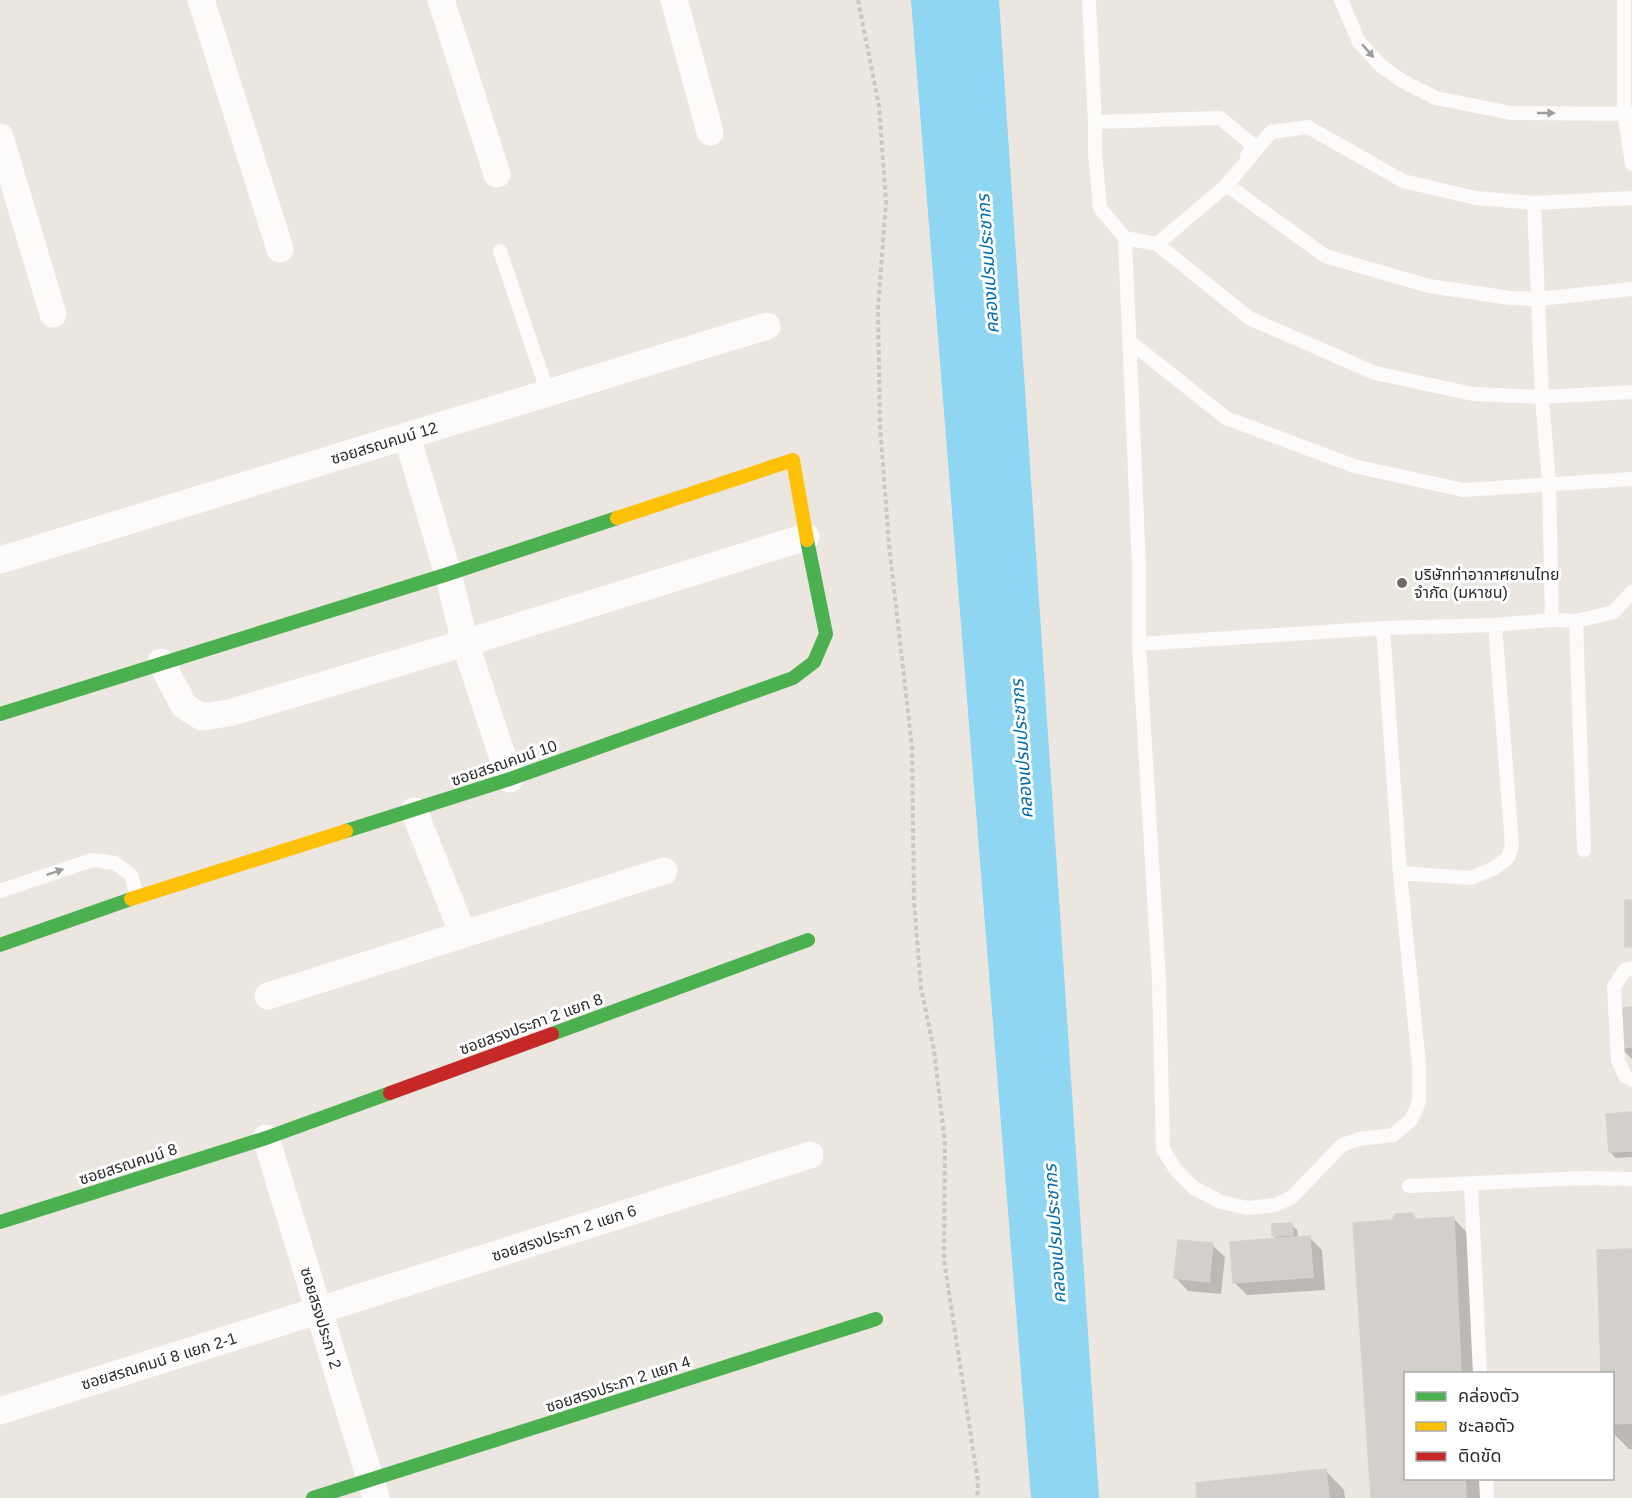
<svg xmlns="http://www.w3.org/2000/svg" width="1632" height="1498" viewBox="0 0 1632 1498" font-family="Arial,'Noto Sans Thai',sans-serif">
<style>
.water{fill:#8ed6f2}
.shadow{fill:#0003}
.building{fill:#d3d0cc;stroke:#d5d2cc;stroke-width:1.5}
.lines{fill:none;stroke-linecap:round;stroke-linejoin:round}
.path{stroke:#c8c8c7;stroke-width:4;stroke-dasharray:4.5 3;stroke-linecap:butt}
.lane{stroke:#fcfbfa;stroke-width:14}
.street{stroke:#fcfbfa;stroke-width:27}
.fast{stroke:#4caf50;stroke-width:14}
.slow{stroke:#ffc107;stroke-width:14}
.jam{stroke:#c62828;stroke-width:14}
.oneway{fill:#9e9d9d}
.poi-dot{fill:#6e6c6a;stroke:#fff;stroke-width:2}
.labels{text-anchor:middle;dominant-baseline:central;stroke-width:6;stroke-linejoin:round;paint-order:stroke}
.street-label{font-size:16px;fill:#2b2b2b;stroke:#fff}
.poi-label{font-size:16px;fill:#2b2b2b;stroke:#fff;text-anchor:start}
.water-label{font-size:18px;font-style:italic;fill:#006cab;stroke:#fff}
</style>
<rect width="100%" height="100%" fill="#ebe6e0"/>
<!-- water -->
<path class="water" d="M911 0H999L1099 1498H1031Z"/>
<!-- shadow -->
<path class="shadow" d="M1632 1009V1059L1620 1047Z
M1632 1114V1157L1616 1158 1610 1152Z
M1412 1215 1417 1220 1453 1218 1478 1244 1484 1374H1406V1478H1489L1490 1498H1373L1393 1221Z
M1291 1224 1297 1230 1298 1238 1309 1237 1322 1250 1325 1290 1247 1295 1234 1282 1277 1240 1274 1236Z
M1212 1245 1225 1257 1221 1294 1188 1291 1176 1278Z
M1632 1251V1449H1629L1612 1432V1374Z
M1325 1470 1344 1490 1345 1498H1199Z"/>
<!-- building -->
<path class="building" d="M1625 900H1632V947H1625Z
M1632 1007V1047L1619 1048 1616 1009Z
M1632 1112V1151L1609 1152 1606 1114Z
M1413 1213 1415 1219 1454 1217 1461 1374H1406V1478H1465L1466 1498H1371L1353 1223 1392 1220 1395 1214Z
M1292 1223 1293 1235 1272 1236V1224Z
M1310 1236 1313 1277 1233 1283 1230 1242Z
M1178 1240 1213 1243 1209 1282 1174 1278Z
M1632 1249V1423L1612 1424V1374H1601L1597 1250Z
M1326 1469 1329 1498H1197L1196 1483Z"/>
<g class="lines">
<!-- path -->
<path class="path" d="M858 0 879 106 886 202 878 309 880 425 889 545 912 747 914 902 921 988 934 1050 945 1143 944 1260 978 1482 977 1498"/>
<!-- lane -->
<path class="lane" d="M1089 0 1095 122V152L1100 208 1125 238
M1341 0 1359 42 1381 66 1404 82 1436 98 1511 113 1632 114
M1624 0V113L1632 164
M1095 122 1220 118 1254 146 1247 156
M1231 179 1227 185 1325 256 1429 286 1510 298 1539 299 1632 289
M1534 203 1542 397 1549 484 1552 620
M1157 244 1249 318 1375 373 1473 394 1542 397 1632 392
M500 251 548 393
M1129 341 1226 418 1354 466 1463 490 1632 479
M1576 621 1584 850
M1383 628 1400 873 1419 1065V1102L1411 1120 1393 1135 1359 1139 1342 1145 1292 1197 1275 1205 1248 1208 1221 1202 1194 1188 1176 1170 1163 1149 1159 980 1139 644V567L1125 238 1157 244 1227 185 1271 132 1308 127 1403 181 1476 198 1534 203 1632 198
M1139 644 1383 628 1495 625 1552 620 1576 621 1614 612 1632 592
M1400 873 1471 878 1494 868 1508 858 1512 845 1495 625
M0 891 92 860 115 863 131 875 137 897
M1632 968 1625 970 1614 987 1618 1060 1625 1076 1632 1080
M1471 1185 1480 1374
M1409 1186 1584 1178 1632 1179
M1486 1478 1487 1498"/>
<!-- street -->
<path class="street" d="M201 0 280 249
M441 0 497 174
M674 0 710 132
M0 137 53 314
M407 436 448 574 465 643 510 779
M0 560 767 326
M161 662 184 706 202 717 229 713 465 643 806 537
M414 811 463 934
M268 996 664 871
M266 1138 376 1498
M0 1411 810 1155"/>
<!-- fast -->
<path class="fast" d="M0 714 448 574 617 518
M346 831 510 779 793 678 814 662 826 634 807 540
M0 945 131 899
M552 1034 808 940
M0 1222 266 1138 390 1093
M313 1498 876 1319"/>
<!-- slow -->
<path class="slow" d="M617 518 793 460 807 540
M131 899 346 831"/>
<!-- jam -->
<path class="jam" d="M390 1093 552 1034"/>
</g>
<!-- one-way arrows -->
<defs><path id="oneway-solid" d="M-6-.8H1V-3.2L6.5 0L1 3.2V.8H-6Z" transform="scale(1.5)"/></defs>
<g class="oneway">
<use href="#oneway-solid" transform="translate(1368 51) rotate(49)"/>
<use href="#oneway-solid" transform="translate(1546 113)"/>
<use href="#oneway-solid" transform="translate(55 872) rotate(-19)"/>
</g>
<!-- markers -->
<circle class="poi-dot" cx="1402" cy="583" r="6"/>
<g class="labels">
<!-- street labels -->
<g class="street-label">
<text transform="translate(384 443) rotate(-17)">ซอยสรณคมน์ 12</text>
<text transform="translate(504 763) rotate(-19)">ซอยสรณคมน์ 10</text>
<text transform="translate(531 1024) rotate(-20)">ซอยสรงประภา 2 แยก 8</text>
<text transform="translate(128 1164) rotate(-18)">ซอยสรณคมน์ 8</text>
<text transform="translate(564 1233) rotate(-18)">ซอยสรงประภา 2 แยก 6</text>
<text transform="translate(321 1318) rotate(73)">ซอยสรงประภา 2</text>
<text transform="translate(159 1361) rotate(-17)">ซอยสรณคมน์ 8 แยก 2-1</text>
<text transform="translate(618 1384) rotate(-18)">ซอยสรงประภา 2 แยก 4</text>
</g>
<!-- poi labels -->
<g class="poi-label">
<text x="1414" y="574">บริษัทท่าอากาศยานไทย<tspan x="1414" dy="18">จำกัด (มหาชน)</tspan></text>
</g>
<!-- water labels -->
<g class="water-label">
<text transform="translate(988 264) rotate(-94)">คลองเปรมประชากร</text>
<text transform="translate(1022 749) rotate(-94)">คลองเปรมประชากร</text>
<text transform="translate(1055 1234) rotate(-94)">คลองเปรมประชากร</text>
</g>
</g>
<!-- legend -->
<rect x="1404" y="1372" width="210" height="108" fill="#ffffff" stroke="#aaaaaa" stroke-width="1.5"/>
<rect x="1416" y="1392" width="30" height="9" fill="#4caf50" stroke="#aaaaaa" stroke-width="1.5"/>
<text x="1458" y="1402" font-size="18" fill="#2b2b2b">คล่องตัว</text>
<rect x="1416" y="1422" width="30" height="9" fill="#ffc107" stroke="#aaaaaa" stroke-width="1.5"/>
<text x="1458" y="1432" font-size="18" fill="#2b2b2b">ชะลอตัว</text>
<rect x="1416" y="1452" width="30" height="9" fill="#c62828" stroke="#aaaaaa" stroke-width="1.5"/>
<text x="1458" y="1462" font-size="18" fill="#2b2b2b">ติดขัด</text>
</svg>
